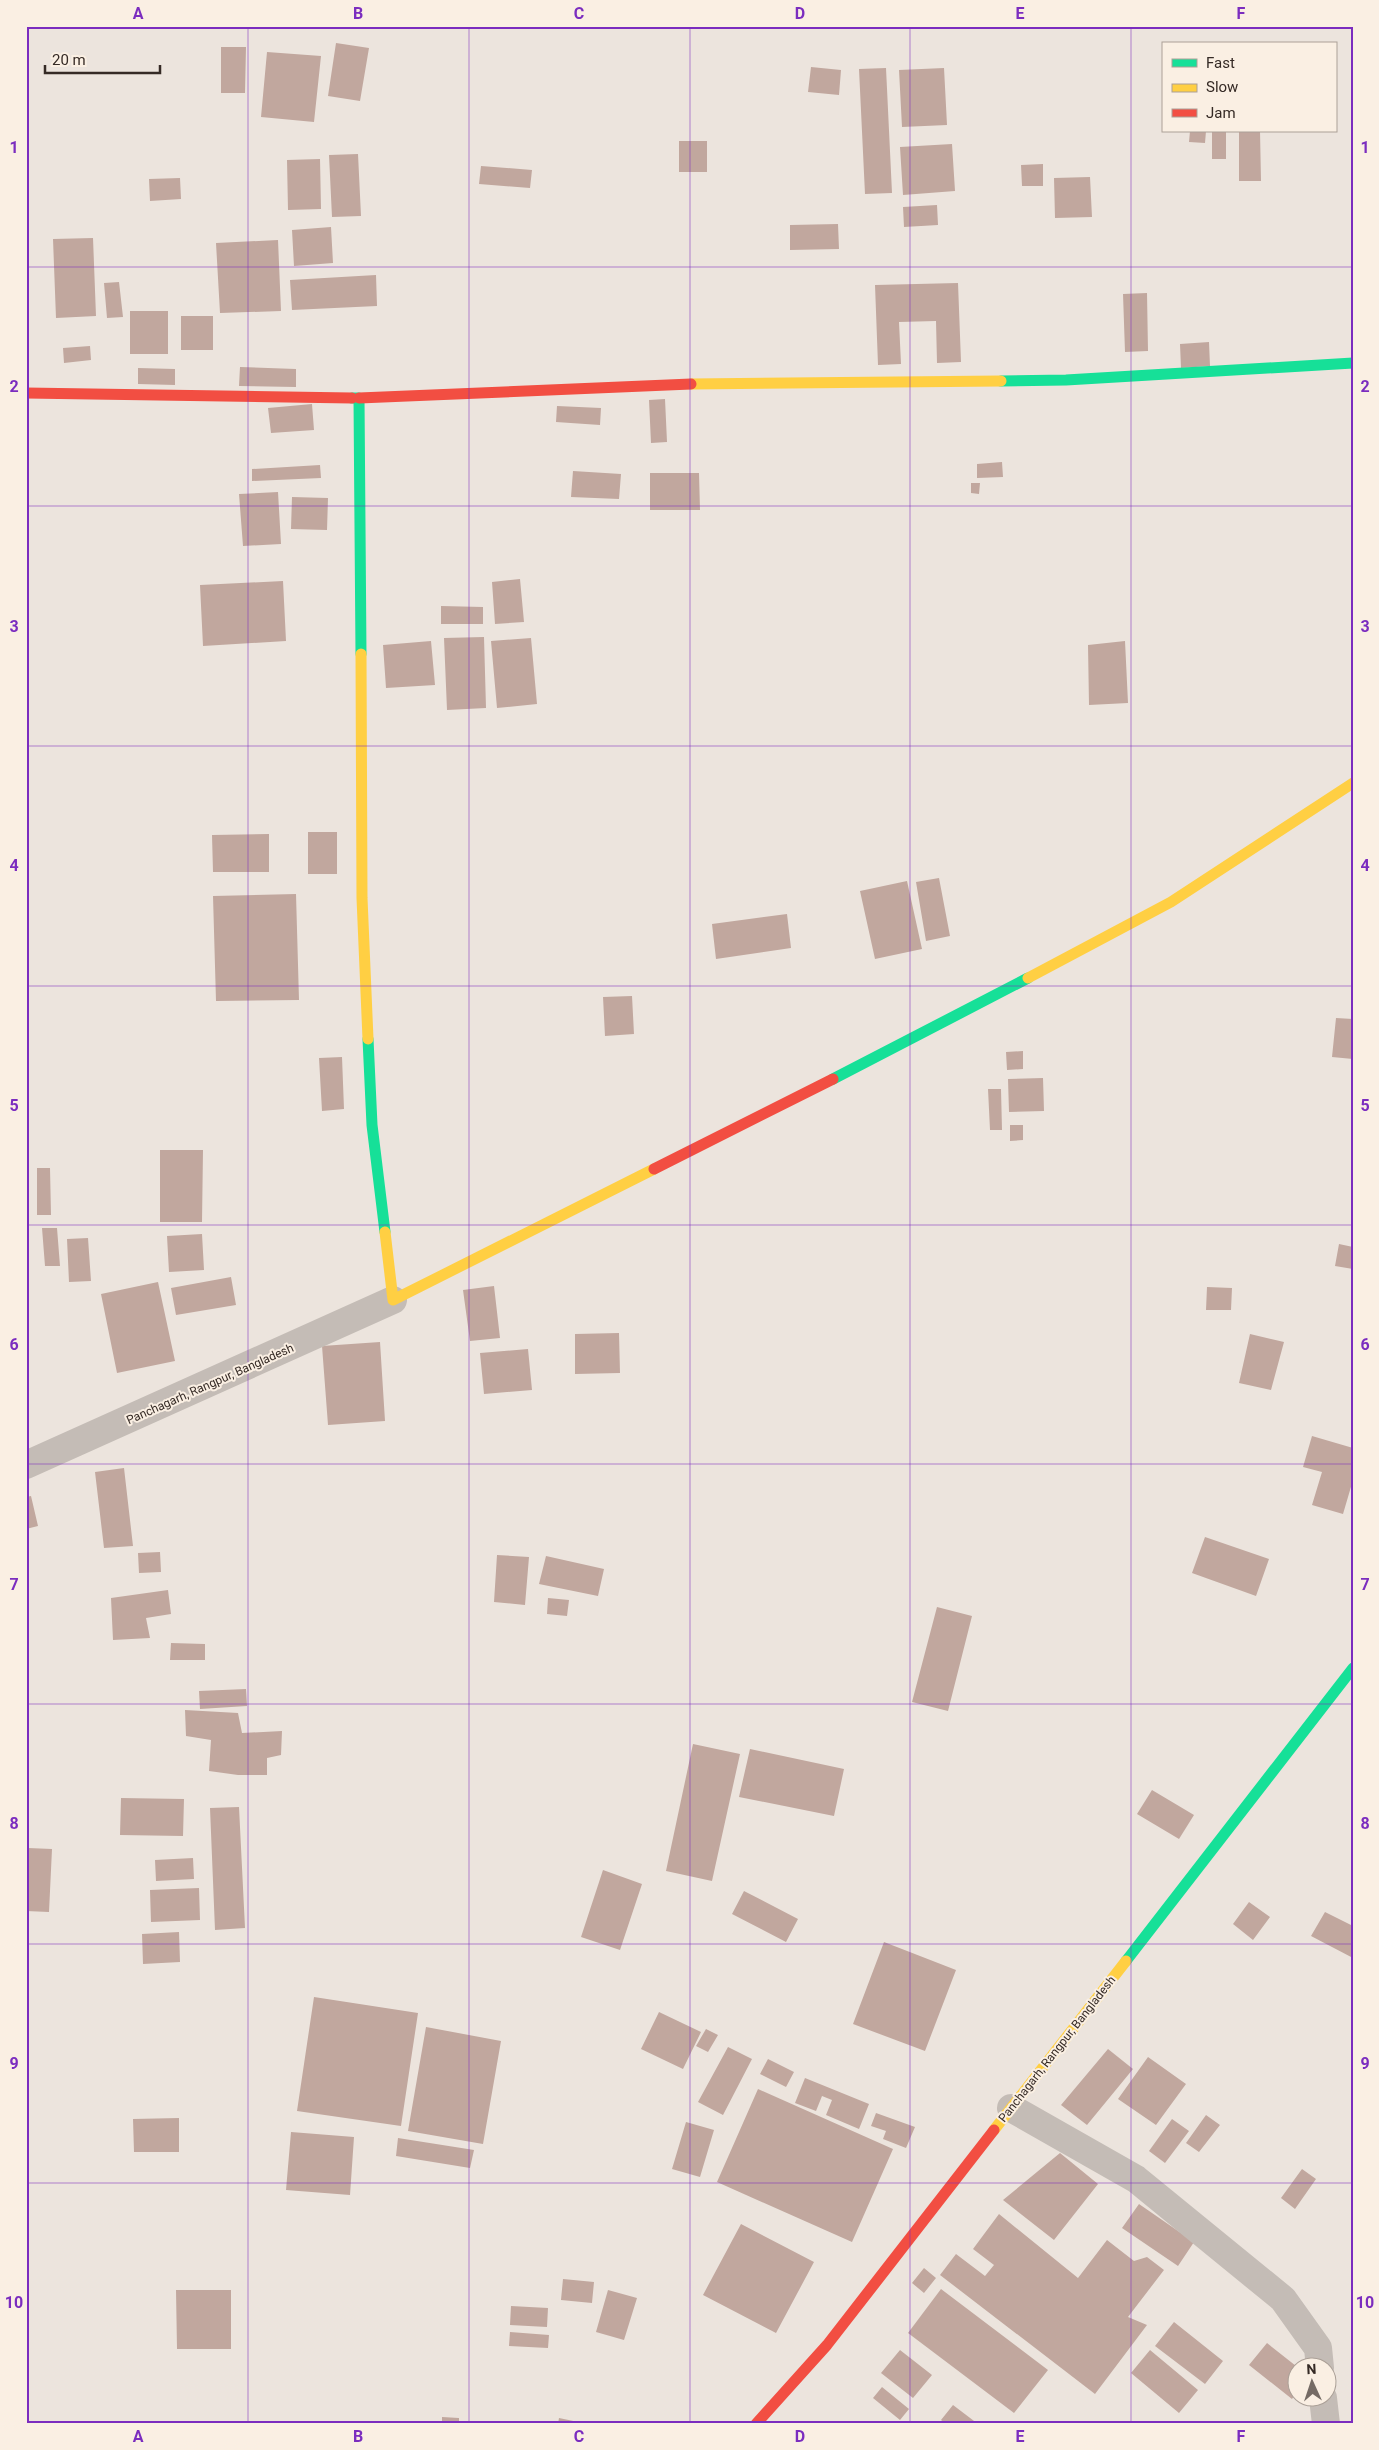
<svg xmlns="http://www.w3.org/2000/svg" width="1379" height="2450" viewBox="0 0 1379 2450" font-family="Roboto,sans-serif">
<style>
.building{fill:#c1a79e}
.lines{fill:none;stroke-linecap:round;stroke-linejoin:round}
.street{stroke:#c4bcb6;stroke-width:28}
.fast{stroke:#16e098;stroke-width:11}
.slow{stroke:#ffcf43;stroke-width:11}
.jam{stroke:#f24e42;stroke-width:11}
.grid{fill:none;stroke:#7b2cbf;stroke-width:1;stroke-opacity:0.55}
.labels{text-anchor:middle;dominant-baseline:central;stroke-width:4;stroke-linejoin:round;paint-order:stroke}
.street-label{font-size:12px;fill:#352a25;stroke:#faefe3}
.neatline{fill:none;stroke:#7b2cbf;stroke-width:2}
.grid-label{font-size:16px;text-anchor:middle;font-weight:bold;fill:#7b2cbf}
</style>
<rect width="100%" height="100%" fill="#ece4dd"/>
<!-- building -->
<path class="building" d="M336 43 369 48 360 101 328 96Z
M221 47H246L245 93H221Z
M267 52 321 56 314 122 261 117Z
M811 67 841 70 839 95 808 92Z
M886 68 892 193 865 194 859 69Z
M944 68 947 125 902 127 899 70Z
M1190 131H1206L1205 143 1189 142Z
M1212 131H1226V159H1212Z
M1239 131H1260L1261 181H1239Z
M679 141H707V172H679Z
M952 144 955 191 903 195 900 147Z
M358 154 361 216 332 217 329 155Z
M320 159 321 209 288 210 287 160Z
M1043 164V186H1022L1021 165Z
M481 166 532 170 530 188 479 184Z
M1090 177 1092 217 1055 218 1054 178Z
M180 178 181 199 150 201 149 179Z
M937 205 938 225 904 227 903 207Z
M838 224 839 249 790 250V225Z
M331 227 333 263 294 266 292 230Z
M93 238 96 316 56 318 53 239Z
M278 240 281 311 220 313 216 243Z
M376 275 377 306 292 310 290 280Z
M119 282 123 317 107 318 104 283Z
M958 283 961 362 937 363 936 321 899 322 901 364 878 365 875 285Z
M1147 293 1148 351 1125 352 1123 294Z
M130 311H168V354H130Z
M181 316H213V350H181Z
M1209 342 1210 366 1181 368 1180 344Z
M90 346 91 360 64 363 63 348Z
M240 367 296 369V387L239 386Z
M138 368 175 369V385L138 384Z
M665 399 667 442 651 443 649 400Z
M312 404 314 430 271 433 268 408Z
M557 406 601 408 600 425 556 422Z
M1002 462 1003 477 977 478V464Z
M320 465 321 478 252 481V469Z
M573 471 621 474 619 499 571 497Z
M650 473H699L700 510H650Z
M971 483H980L979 494 971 493Z
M278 492 281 544 243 546 239 494Z
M292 497 328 498 327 530 291 529Z
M520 579 524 622 495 624 492 582Z
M283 581 286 641 203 646 200 585Z
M441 606 483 607V624H441Z
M484 637 486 708 447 710 444 638Z
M531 638 537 704 497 708 491 641Z
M431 641 435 685 386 688 383 645Z
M1125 641 1128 703 1089 705 1088 645Z
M308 832H337V874H308Z
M269 834V872H213L212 835Z
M939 878 950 936 926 941 916 882Z
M907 881 922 949 875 959 860 891Z
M296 894 299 1000 216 1001 213 896Z
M787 914 791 948 716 959 712 924Z
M632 996 634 1034 605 1036 603 997Z
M1336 1018 1353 1019V1059L1332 1057Z
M1023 1051V1069L1007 1070 1006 1052Z
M342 1057 344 1109 322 1111 319 1058Z
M1043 1078 1044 1111 1009 1112 1008 1079Z
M988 1089H1001L1002 1130H990Z
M1010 1125H1023V1140L1010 1141Z
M160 1150H203L202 1222H160Z
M37 1168H50L51 1215H37Z
M42 1228H57L60 1266H45Z
M202 1234 204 1270 169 1272 167 1236Z
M88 1238 91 1281 69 1282 67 1239Z
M1339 1244 1353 1247V1269L1335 1266Z
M231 1277 236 1305 176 1315 171 1288Z
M158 1282 175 1361 117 1373 101 1294Z
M494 1286 500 1338 470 1341 463 1290Z
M1207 1287 1232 1288 1231 1310H1206Z
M619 1333 620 1373 575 1374V1334Z
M1250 1334 1284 1342 1271 1390 1239 1383Z
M380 1342 385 1421 328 1425 322 1346Z
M528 1349 532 1390 484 1394 480 1353Z
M1312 1436 1353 1448V1480L1343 1514 1312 1505 1322 1472 1303 1467Z
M124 1468 133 1546 104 1548 95 1472Z
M31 1496 38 1526 26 1529V1497Z
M1205 1537 1269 1559 1256 1596 1192 1573Z
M160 1552 161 1572 139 1573 138 1553Z
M497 1555 529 1557 525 1605 494 1602Z
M546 1556 604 1569 598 1596 539 1584Z
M168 1590 171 1614 146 1618 150 1638 113 1640 111 1598Z
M548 1598 569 1600 567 1616 547 1614Z
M937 1607 972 1616 948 1711 912 1702Z
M171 1643 205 1644V1660H170Z
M246 1689 247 1706 200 1709 199 1691Z
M185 1710 238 1713 242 1733 282 1731 281 1755 267 1758V1775H238L209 1771 211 1740 186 1736Z
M693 1744 740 1754 712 1881 666 1871Z
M750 1749 844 1769 834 1816 739 1797Z
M1152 1790 1194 1815 1179 1839 1137 1814Z
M121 1798 184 1799 183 1836 120 1835Z
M239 1807 245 1928 215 1930 210 1808Z
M28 1848 52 1849 49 1912 26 1911Z
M193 1858 194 1879 156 1881 155 1860Z
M603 1870 642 1884 620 1950 581 1937Z
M199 1888 200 1920 151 1922 150 1890Z
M744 1891 798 1919 786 1942 732 1914Z
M1249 1902 1270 1917 1253 1940 1233 1924Z
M1325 1912 1353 1926V1958L1311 1936Z
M179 1932 180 1962 143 1964 142 1934Z
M884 1942 956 1970 925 2051 853 2024Z
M314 1997 418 2013 401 2126 297 2111Z
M659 2012 701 2032 683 2069 641 2049Z
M426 2027 501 2041 483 2144 408 2131Z
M706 2029 718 2035 708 2052 696 2046Z
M728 2047 752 2059 723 2115 698 2102Z
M1108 2049 1133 2069 1087 2125 1061 2105Z
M1148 2057 1186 2084 1156 2125 1118 2099Z
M768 2059 794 2072 786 2087 760 2074Z
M805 2078 869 2104 859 2129 826 2115 832 2100 822 2096 816 2111 795 2103Z
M758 2089 893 2149 852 2242 717 2182Z
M876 2113 915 2127 906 2148 883 2139 886 2131 871 2126Z
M1206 2115 1220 2125 1199 2152 1186 2143Z
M179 2118V2152H134L133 2119Z
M1172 2119 1189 2131 1165 2163 1149 2151Z
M686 2122 714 2130 700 2177 672 2169Z
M291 2132 354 2137 350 2195 286 2190Z
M398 2138 474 2150 470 2168 396 2156Z
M1060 2153 1098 2184 1054 2240 1003 2200Z
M1302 2169 1316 2179 1295 2209 1281 2198Z
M1139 2204 1194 2242 1178 2266 1122 2228Z
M999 2214 1078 2278 1107 2240 1134 2261 1147 2257 1164 2270 1128 2317 1147 2325 1095 2394 940 2275 956 2254 985 2276 994 2265 973 2249Z
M741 2224 814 2262 776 2333 703 2295Z
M924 2268 936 2278 924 2293 912 2283Z
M563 2279 594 2282 592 2303 561 2300Z
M941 2289 1048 2370 1014 2413 908 2333Z
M176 2290H231V2349H177Z
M608 2290 637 2298 624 2340 596 2332Z
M511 2306 548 2308 547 2327 510 2325Z
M1174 2322 1223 2361 1205 2384 1155 2346Z
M510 2332 549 2335 548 2348 509 2346Z
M1267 2343 1296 2366V2393L1292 2399 1249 2365Z
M900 2350 932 2375 913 2398 881 2373Z
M1150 2350 1198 2390 1179 2413 1131 2373Z
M882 2387 909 2409 900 2420 873 2398Z
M953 2405 978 2424H946L941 2420Z
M442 2417 459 2418V2424H442Z
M559 2418 583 2423V2424H558Z"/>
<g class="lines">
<!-- street -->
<path class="street" d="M26 1465 393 1300
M1011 2108 1136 2179 1283 2299 1318 2348 1320 2368
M1323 2398 1326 2424"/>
<!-- fast -->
<path class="fast" d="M1001 381 1066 380 1353 363
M352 398H359L361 654
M368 1039 372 1125 385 1232
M833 1079 1028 978
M1126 1961 1353 1668"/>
<!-- slow -->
<path class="slow" d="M691 384 1001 381
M361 654 362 898 368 1039
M1028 978 1171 902 1353 783
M385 1232 393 1300 654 1169
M994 2130 1126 1961"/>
<!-- jam -->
<path class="jam" d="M26 393 352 398
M359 398 691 384
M654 1169 833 1079
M756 2424 827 2345 994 2130"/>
</g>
<!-- grid -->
<path class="grid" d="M248 26V2424M469 26V2424M690 26V2424M910 26V2424M1131 26V2424M26 267H1353M26 506H1353M26 746H1353M26 986H1353M26 1225H1353M26 1464H1353M26 1704H1353M26 1944H1353M26 2183H1353"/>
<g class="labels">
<!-- street labels -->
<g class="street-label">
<text transform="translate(210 1384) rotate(-24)">Panchagarh, Rangpur, Bangladesh</text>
<text transform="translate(1057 2049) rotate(-52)">Panchagarh, Rangpur, Bangladesh</text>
</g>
</g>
<!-- border -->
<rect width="1379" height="2450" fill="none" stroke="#faefe3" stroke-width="55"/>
<!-- legend -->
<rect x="1162" y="42" width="175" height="90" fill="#faefe3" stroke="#aba097"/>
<rect x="1172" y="59" width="25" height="8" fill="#16e098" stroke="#aba097"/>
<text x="1206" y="68" font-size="15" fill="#352a25">Fast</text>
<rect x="1172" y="84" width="25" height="8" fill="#ffcf43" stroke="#aba097"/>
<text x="1206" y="92" font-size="15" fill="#352a25">Slow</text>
<rect x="1172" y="109" width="25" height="8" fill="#f24e42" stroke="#aba097"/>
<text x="1206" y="118" font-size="15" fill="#352a25">Jam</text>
<!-- north arrow -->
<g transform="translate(1312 2382) rotate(357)"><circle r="24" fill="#faefe3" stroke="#aba097"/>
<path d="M0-4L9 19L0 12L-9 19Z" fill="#756b65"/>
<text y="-8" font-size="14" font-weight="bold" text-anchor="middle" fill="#352a25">N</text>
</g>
<!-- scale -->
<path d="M45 65v8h115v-8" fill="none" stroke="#352a25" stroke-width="2.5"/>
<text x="52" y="65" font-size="15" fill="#352a25" stroke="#faefe3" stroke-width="4" paint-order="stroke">20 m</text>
<rect x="28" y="28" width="1324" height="2394" class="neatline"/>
<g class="grid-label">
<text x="138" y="19">A</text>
<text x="358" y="19">B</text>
<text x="579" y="19">C</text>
<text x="800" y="19">D</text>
<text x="1020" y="19">E</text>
<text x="1241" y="19">F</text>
<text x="14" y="153">1</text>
<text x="1365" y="153">1</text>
<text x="14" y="392">2</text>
<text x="1365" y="392">2</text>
<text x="14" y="632">3</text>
<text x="1365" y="632">3</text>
<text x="14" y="871">4</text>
<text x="1365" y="871">4</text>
<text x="14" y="1111">5</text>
<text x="1365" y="1111">5</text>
<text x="14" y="1350">6</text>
<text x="1365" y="1350">6</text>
<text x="14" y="1590">7</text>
<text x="1365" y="1590">7</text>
<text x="14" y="1829">8</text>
<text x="1365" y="1829">8</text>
<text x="14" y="2069">9</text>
<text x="1365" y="2069">9</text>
<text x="14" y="2308">10</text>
<text x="1365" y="2308">10</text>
<text x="138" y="2442">A</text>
<text x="358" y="2442">B</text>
<text x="579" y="2442">C</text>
<text x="800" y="2442">D</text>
<text x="1020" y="2442">E</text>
<text x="1241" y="2442">F</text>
</g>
</svg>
